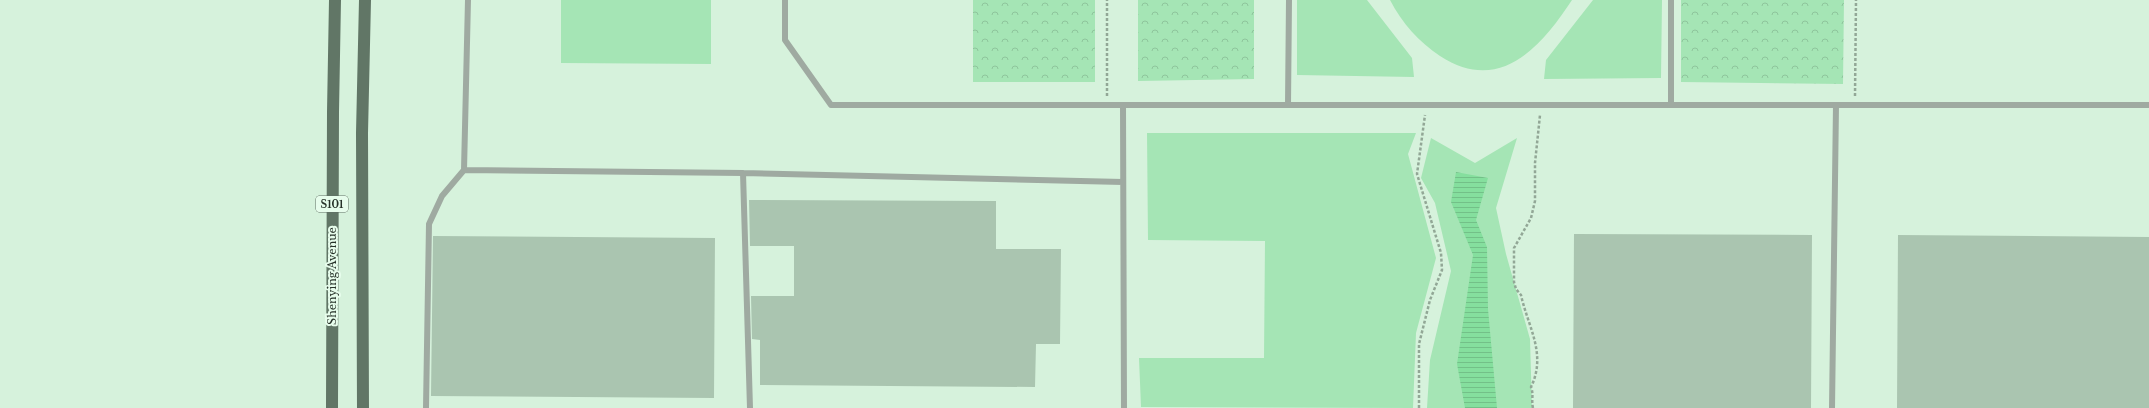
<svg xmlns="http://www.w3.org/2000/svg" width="2149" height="408" viewBox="0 0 2149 408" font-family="'Libre Baskerville',serif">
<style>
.green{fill:#a5e5b5}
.forest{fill:url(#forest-crowns)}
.water{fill:url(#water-rules)}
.building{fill:#aac5b0}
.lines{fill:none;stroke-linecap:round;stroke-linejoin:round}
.path{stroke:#92a796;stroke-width:2.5;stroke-dasharray:3 2;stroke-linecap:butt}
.lane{stroke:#9faaa1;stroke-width:6}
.primary{stroke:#617666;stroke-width:12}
.labels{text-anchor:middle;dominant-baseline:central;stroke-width:4;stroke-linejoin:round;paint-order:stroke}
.shield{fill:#e7fdec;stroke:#616f64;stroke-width:1}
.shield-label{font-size:10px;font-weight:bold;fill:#273229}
.street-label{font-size:11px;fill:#273229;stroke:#e7fdec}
</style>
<defs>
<pattern id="forest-crowns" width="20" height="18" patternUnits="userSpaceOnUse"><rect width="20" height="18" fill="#a5e5b5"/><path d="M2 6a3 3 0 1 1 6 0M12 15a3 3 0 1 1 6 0" fill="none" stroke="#8ec59c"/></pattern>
<pattern id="water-rules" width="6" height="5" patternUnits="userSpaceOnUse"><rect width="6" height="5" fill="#85df9e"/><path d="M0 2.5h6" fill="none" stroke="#73c088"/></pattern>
</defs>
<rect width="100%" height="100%" fill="#d6f2dc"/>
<!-- green -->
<path class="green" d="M561 0H711V64L561 63Z
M1297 0H1367L1412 58 1414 77 1297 75Z
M1390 0H1572C1541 47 1500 95 1440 56 1419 42 1402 23 1390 0Z
M1593 0H1662L1661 78 1544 79 1546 60Z
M1147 133H1416L1408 154 1436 258 1416 333 1413 408 1141 407 1139 358H1264L1265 241 1148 240Z
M1431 138 1475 163 1517 138 1496 208 1506 254 1530 339 1532 408H1427L1430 360 1451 271 1435 203 1421 178Z"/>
<!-- forest -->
<path class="forest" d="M973 0H1095V82H973Z
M1138 0H1254V79L1138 81Z
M1681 0H1844L1843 84 1681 82Z"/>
<!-- water -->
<path class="water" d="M1456 172 1488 178 1476 220 1487 247 1488 309 1497 408H1465L1457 364 1473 255 1451 202Z"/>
<!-- building -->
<path class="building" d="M749 200 996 201V249H1061L1060 344H1036L1035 387 760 385V340L752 339 751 296H794V246H750Z
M1574 234 1812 235 1811 408H1573Z
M1898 235 2149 237V408H1897Z
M433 236 715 238 714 398 431 396Z"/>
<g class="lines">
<!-- path -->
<path class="path" d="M1107 96V0
M1855 96 1856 0
M1419 408V344L1430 300 1442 270 1441 253 1417 174 1425 115
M1533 408C1531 400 1534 395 1531 387 1547 354 1528 327 1521 295L1516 289 1514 282V248L1531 218 1535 201V163L1540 115"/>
<!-- lane -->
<path class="lane" d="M785 0V40L831 105H2149
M1671 0V105
M1123 105 1124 408
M1288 105 1289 0
M464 170 743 173 1123 182
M743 173 750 408
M426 408 429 224 442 196 464 170 468 0
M1832 408 1836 105"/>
<!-- primary -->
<path class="primary" d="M332 408 333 112 335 0
M363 408 362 133 365 0"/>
</g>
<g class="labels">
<!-- shield labels -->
<rect class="shield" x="316" y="196" width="32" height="16" rx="3"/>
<g class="shield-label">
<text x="332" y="204">S101</text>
</g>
<!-- street labels -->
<g class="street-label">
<text transform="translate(332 276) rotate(-90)">Shenying Avenue</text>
</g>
</g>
</svg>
